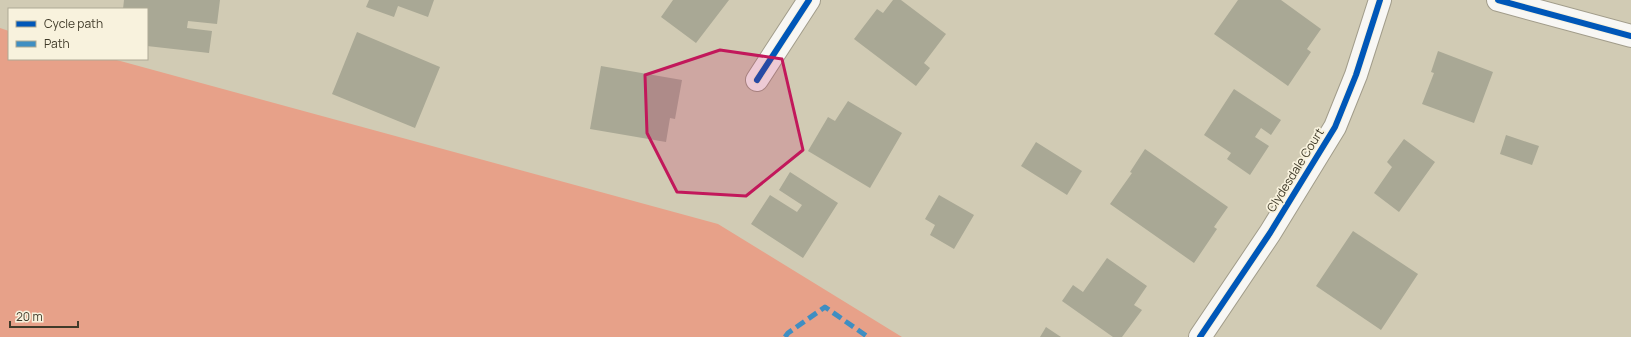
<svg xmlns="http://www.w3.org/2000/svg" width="1631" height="337" viewBox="0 0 1631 337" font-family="Manrope,sans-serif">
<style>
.green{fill:#e7a189}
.building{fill:#a9a895}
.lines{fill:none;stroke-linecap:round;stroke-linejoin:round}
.minor-casing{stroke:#a19c8a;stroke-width:24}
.minor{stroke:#f8f7f4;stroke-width:22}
.quiet{stroke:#3f8ec2;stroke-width:5;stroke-dasharray:10 5;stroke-linecap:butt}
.cycleway-casing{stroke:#f8f2dd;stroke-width:8}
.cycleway{stroke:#0057b8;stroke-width:6}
.marked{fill:#c2185b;fill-opacity:0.2;stroke:#c2185b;stroke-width:3;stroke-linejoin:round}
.labels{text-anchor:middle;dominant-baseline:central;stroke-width:3.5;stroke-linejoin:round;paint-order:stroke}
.street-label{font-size:12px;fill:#403b2a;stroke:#f8f2dd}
</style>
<rect width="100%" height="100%" fill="#d1cbb4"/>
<!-- green -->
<path class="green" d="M0 28 9 31V59H113L718 224 902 337H0Z"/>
<!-- building -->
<path class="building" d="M124 0H220L217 24 188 21 187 28 212 31 209 53 147 46V9H123Z
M369 0H434L428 17 398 6 394 17 366 7Z
M673 0H729L696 43 661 17Z
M893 0H901L946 34 924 63 930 68 916 86 854 39 877 9 883 13Z
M1238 0H1281L1321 29 1307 49 1311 52 1288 86 1214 34Z
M357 32 440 67 415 128 332 94Z
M1438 51 1493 72 1474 123 1422 104 1434 73 1431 72Z
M601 66 682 80 675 119 670 118 666 142 590 129Z
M1234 89 1281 120 1271 135 1261 128 1255 137 1269 146 1250 175 1227 159 1231 153 1204 135Z
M848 101 902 133 870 188 808 151 828 117 835 121Z
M1506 135 1539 146 1532 165 1500 154Z
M1404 139 1435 162 1399 212 1374 193 1392 167 1387 162Z
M1036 142 1082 171 1067 195 1021 166Z
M1145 149 1228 207 1214 227 1217 229 1194 263 1110 204 1132 173 1130 172Z
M790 172 838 203 803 258 751 224 770 195 797 212 802 205 779 190Z
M939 195 974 215 954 249 930 235 935 225 925 219Z
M1353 231 1418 274 1381 330 1316 286Z
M1107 258 1147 286 1134 305 1142 310 1122 337H1113L1062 301 1073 285 1083 292Z
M1046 327 1061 337H1040Z"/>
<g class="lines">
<!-- minor casing -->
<g class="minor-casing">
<path id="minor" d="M1498 0 1631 36
M757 80 809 0
M1200 337 1270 233 1335 127 1356 75 1380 0"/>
</g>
<!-- minor -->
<use href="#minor" class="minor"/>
<!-- quiet -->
<path class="quiet" d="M785 337 788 333 825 307 868 337"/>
<!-- cycleway casing -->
<g class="cycleway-casing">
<path id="cycleway" d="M1498 0 1631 36
M757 80 809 0
M1200 337 1270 233 1335 127 1356 75 1380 0"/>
</g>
<!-- cycleway -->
<use href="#cycleway" class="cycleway"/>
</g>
<!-- marked area -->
<path class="marked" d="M720 50 782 59 803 150 746 196 677 192 647 133 645 75Z"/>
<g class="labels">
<!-- street labels -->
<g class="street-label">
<text transform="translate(1295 170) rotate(-58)">Clydesdale Court</text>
</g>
</g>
<!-- legend -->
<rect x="8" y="8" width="140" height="52" fill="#f8f2dd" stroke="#aea995"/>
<rect x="16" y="21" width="20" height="6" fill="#0057b8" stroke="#aea995"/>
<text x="44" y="28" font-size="12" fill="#403b2a">Cycle path</text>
<rect x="16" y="41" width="20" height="6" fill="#3f8ec2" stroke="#aea995"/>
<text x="44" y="48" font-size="12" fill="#403b2a">Path</text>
<!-- scale -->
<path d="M10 321v6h68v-6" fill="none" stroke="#403b2a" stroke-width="2"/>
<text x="16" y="321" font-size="12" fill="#403b2a" stroke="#f8f2dd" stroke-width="3" paint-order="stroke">20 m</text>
</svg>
